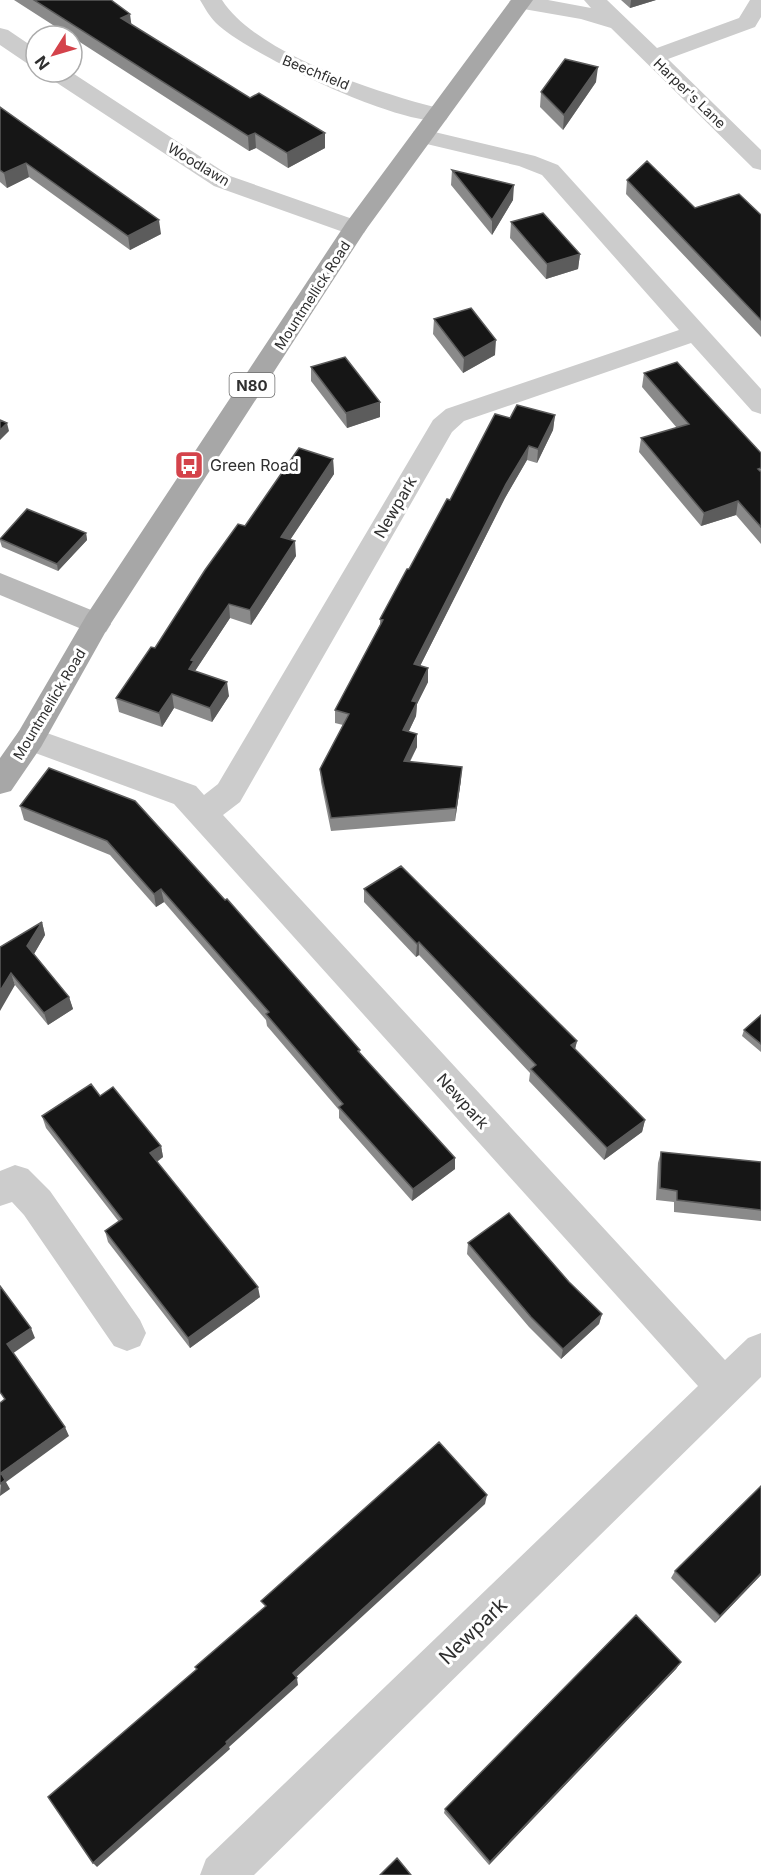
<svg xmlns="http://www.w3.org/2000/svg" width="761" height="1875" viewBox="0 0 761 1875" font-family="Inter,sans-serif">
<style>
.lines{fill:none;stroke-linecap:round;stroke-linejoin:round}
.street{fill:#ccc;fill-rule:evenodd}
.secondary{fill:#b9b9b9;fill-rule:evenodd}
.primary{fill:#a7a7a7;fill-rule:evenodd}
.wall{fill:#8a8a8a}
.shaded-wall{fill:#5c5c5c}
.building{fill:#161616;stroke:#5c5c5c;stroke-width:1.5}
.labels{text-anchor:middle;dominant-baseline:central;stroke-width:6;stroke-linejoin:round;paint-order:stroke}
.far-street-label{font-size:14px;fill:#2f2f2f;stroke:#fff}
.shield{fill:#fff;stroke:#6d6d6d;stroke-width:1.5}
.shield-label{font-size:15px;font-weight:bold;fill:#2f2f2f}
.poi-label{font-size:16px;fill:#2f2f2f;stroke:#fff;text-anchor:start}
.street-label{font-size:16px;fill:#2f2f2f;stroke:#fff}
.near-street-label{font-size:20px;fill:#2f2f2f;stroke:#fff}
</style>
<rect width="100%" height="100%" fill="#fff"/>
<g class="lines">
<!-- street -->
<path class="street" d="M200 0H222C257 55 384 95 446 110L449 115 446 120C406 130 246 53 216 23 209 16 205 8 200 0Z
M511 0H548L591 8 584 0H607L657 48 739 18 750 0H761V17L755 27 668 59 761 150V170L753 168 611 28 581 19 512 7 509 2Z
M0 28 8 30 36 49V66L28 64 0 45Z
M45 72H71L230 176 364 223 367 228 364 233 355 235 346 233 214 186 48 77Z
M422 129 535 156 558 165 761 389V414L752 411 691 343 464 421 452 432 240 802 223 815 725 1360 748 1338 761 1333V1377L254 1875H200L206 1859 698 1386 174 804 19 747 15 739 19 731 30 727 196 786 204 795 218 784 433 420 446 409 679 330 542 175 519 166 414 141 411 136 414 131Z
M15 1165 28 1169 50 1191 140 1320 146 1333 140 1346 127 1351 114 1346 24 1215 12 1202 0 1206V1171Z"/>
<!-- secondary -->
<path class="secondary" d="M0 573 106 616 111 624 106 632 96 635 0 595Z"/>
<!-- primary -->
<path class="primary" d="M511 0H533L365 231 106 631 41 747 11 791 0 794V758L19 731 86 616 346 223Z"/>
</g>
<!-- wall -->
<path class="wall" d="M14 0H111L132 25 325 148 288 168 256 148 249 151 72 37V36H70Z
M621 0H656L630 8Z
M596 82 563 130 540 107 541 92Z
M0 107 161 234 130 250 29 177 7 188 0 182Z
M452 170 513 200 492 235 451 185Z
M627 180 695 208 761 215V337L626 194Z
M511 222 580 254 578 269 546 279 510 238Z
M434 319 495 355 463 373 433 334Z
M311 367 380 417 347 428 311 381Z
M644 373 761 453V544L736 515 701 526 639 452 641 438 677 428 642 387Z
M555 415 553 430 537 463 527 460 505 498 420 666 428 668V682L417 704 416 716 409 731 417 747 410 762 461 780 455 821 331 831 321 782 320 769 343 725 335 723V710L380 625V619L450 500 510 418Z
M333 459 334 474 290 540 296 556 251 625 230 618 195 671 229 696 212 722 174 708 162 727 119 712 116 698 155 648 245 526Z
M86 533 87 540 58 571 2 547 0 541V539Z
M49 768 360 1050V1053L455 1169 412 1201 339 1118V1110L267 1026 266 1020 164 902 156 907 110 855 24 820 20 806Z
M364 889 577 1041 575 1049 645 1120 642 1132 604 1160 529 1081 530 1073 419 955 416 957 364 902Z
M42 922 45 935 34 954 69 997 73 1009 48 1025 15 985 0 947Z
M761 1015V1052L742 1036 744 1030Z
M100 1096 161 1146 163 1157 157 1162 260 1297 190 1348 108 1242 105 1231 119 1222 46 1128 42 1116Z
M661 1152 761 1162V1221L674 1212V1202L656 1200 658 1163Z
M468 1243 569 1282 602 1314 599 1324 561 1359 529 1327 467 1254Z
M675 1571 761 1575 715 1623 671 1578Z
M681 1662 676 1669 489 1865 444 1813 445 1809Z"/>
<!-- shaded-wall -->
<path class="shaded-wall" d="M631 0H656L630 8Z
M130 14 132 29 121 18Z
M598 67 596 82 563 130 564 115Z
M255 133 256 148 249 151 248 136Z
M325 133V148L288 168 287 153Z
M26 163 29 177 7 188 4 173Z
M514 185 513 200 492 235V220Z
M159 220 161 234 130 250 128 236Z
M580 254 578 269 546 279 547 264Z
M496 340 495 355 463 373 464 358Z
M380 402V417L347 428 346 413Z
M555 415 553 430 537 463 538 449Z
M7 423 9 431 0 440V430Z
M529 446 527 460 505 498 414 678V664L506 484Z
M333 459 334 474 282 552 281 537Z
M738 501 736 515 701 526 704 513Z
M86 533 87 540 58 571 57 564Z
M295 541 296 556 251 625 250 610Z
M229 604 230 618 195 671 189 669 191 660Z
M428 668V682L417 704 416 716 403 743V730L412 701Z
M227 682 229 696 212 722 210 708Z
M172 694 174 708 162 727 159 713Z
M417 734V747L403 774 404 761Z
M462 767 461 780 455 821 456 808Z
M161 889 164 902 156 907 154 894Z
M42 922 45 935 31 959 27 946Z
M419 942V955L416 957 417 944Z
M11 973 15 985 0 1011V991Z
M69 997 73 1009 48 1025 44 1013Z
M577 1041 574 1053 571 1045Z
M645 1120 642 1132 604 1160 607 1148Z
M161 1146 163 1157 152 1165 150 1153Z
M455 1158V1169L412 1201 413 1189Z
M258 1287 260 1297 190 1348 188 1338Z
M602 1314 599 1324 561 1359 563 1349Z
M31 1328 35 1338 12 1354 7 1344Z
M65 1427 69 1436 6 1482 10 1489 0 1496 1 1473Z
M487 1495 485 1504 294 1679 293 1673Z
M761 1573V1575L715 1623 720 1616Z
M681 1662 676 1669 489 1865 490 1862Z
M297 1678 298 1685 229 1747 230 1749 97 1867 93 1863Z"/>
<!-- building -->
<path class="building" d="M34 0H111L130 14 121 18 250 98 259 93 325 133 287 153 255 133 248 136Z
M565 59 598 67 564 115 541 92Z
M0 107 159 220 128 236 26 163 4 173 0 170Z
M647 161 695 208 739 194 761 215V320L627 180Z
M452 170 514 185 492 220Z
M543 213 580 254 547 264 511 222Z
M471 308 496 340 464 358 434 319Z
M345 357 380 402 346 413 311 367Z
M677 362 761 453V468L758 469 761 472V527L738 501 704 513 641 438 689 424 644 373Z
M517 405 555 415 538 449 529 446 506 484 414 664 428 668 412 701 417 702 403 730 417 734 404 761 462 767 456 808 331 818 320 769 349 714 335 710 383 620 380 619 407 569H409L447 499 450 500 495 414 510 418Z
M0 420 7 423 0 430Z
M299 448 333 459 281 537 295 541 250 610 229 604 191 660 194 661 189 669 227 682 210 708 172 694 159 713 116 698 151 647 155 648 205 570 238 524 245 526Z
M27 509 86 533 57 564 0 539Z
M49 768 135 801 225 900 227 899 360 1050 358 1051 455 1158 413 1189 339 1107 343 1104 266 1014 269 1012 161 889 154 894 107 841 20 806Z
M401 866 577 1041 571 1045 645 1120 607 1148 531 1069 536 1065 419 942 417 944 364 889Z
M42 922 27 946 69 997 44 1013 11 973 0 991V947Z
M761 1015V1044L744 1030Z
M91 1084 100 1096 113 1087 161 1146 150 1153 258 1287 188 1338 105 1231 122 1219 42 1116Z
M661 1152 761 1162V1210L677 1200V1191L660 1188Z
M509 1213 569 1282 602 1314 563 1349 531 1317 468 1243Z
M0 1286 31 1328 7 1344 65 1427 1 1473 5 1480 0 1484V1403L5 1399 0 1392Z
M439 1442 487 1495 293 1673 297 1678 226 1742 227 1744 93 1863 48 1797 197 1669 195 1667 266 1606 261 1601Z
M761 1486V1573L720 1616 675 1571Z
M636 1615 681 1662 490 1862 445 1809Z
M397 1858 411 1875H380Z"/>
<!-- icons -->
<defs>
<g id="bus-square" transform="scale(1.5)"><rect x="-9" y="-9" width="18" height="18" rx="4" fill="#d4434b" stroke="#fff"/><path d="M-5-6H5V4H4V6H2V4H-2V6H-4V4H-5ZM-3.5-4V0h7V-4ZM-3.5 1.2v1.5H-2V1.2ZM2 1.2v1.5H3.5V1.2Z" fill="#fff"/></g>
</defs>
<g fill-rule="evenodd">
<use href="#bus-square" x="189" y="465"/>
</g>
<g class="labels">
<!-- far-street labels -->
<g class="far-street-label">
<text transform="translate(316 72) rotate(22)">Beechfield</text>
<text transform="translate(690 93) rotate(44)">Harper's Lane</text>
<text transform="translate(199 164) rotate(31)">Woodlawn</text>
<text transform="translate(312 295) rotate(-57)">Mountmellick Road</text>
<text transform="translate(49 704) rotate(-59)">Mountmellick Road</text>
</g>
<!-- shield labels -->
<rect class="shield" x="229.5" y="373" width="45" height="24" rx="4.5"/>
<g class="shield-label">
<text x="252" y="385">N80</text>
</g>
<!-- poi labels -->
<g class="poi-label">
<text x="210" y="465">Green Road</text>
</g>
<!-- street labels -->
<g class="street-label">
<text transform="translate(395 507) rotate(-60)">Newpark</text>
<text transform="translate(463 1101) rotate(48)">Newpark</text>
</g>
<!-- near-street labels -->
<g class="near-street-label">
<text transform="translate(473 1631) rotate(-44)">Newpark</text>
</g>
</g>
<!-- north arrow -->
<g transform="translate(54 54) rotate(233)"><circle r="28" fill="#ffffff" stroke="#acacac" stroke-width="1.5"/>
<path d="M0-4.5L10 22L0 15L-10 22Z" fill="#d4434b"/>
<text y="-9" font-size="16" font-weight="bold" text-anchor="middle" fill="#2f2f2f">N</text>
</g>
</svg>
